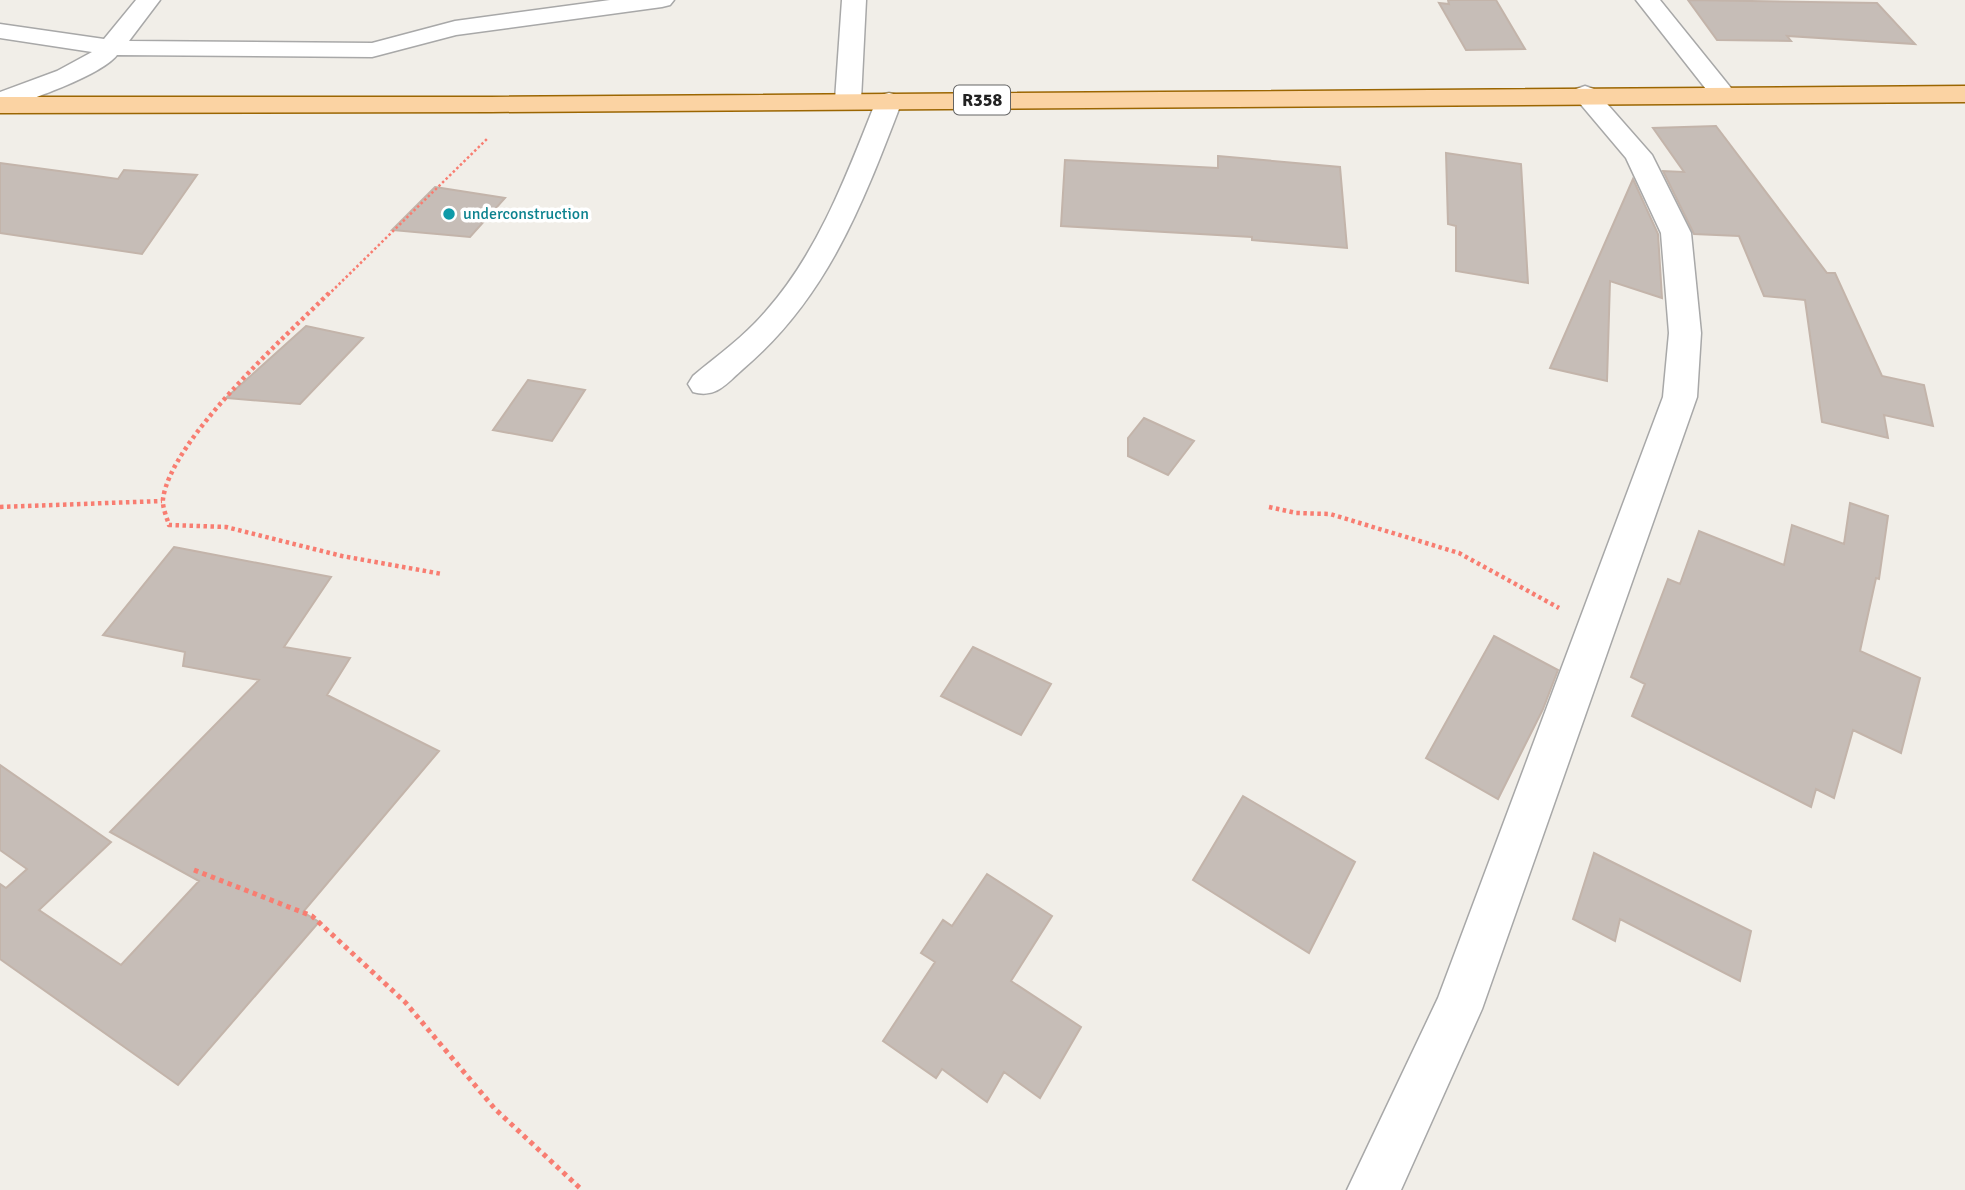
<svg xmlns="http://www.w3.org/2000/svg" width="1965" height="1190" viewBox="0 0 1965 1190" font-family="Signika,sans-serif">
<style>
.building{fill:#c6bdb7;stroke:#c3b4aa;stroke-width:2}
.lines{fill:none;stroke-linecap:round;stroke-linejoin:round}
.minor-casing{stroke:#a8a8a8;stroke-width:3}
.major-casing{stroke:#9b6602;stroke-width:3}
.path-far2{stroke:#f87d71;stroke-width:2.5;stroke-dasharray:2.5 2.5;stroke-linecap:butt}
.path-far1{stroke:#f87d71;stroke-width:4.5;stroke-dasharray:3.5 3.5;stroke-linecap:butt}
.path{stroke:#f87d71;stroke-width:5;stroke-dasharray:4.5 4.5;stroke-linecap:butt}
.minor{fill:#fff;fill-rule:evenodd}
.major{fill:#fbd3a3;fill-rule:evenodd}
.culture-dot{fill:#0f9aa8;stroke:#fff;stroke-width:2.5}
.labels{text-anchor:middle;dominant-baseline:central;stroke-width:7;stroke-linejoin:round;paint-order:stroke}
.far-culture-label{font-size:16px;fill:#0d838f;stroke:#fff;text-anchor:start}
.shield{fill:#fff;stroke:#646464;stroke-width:2}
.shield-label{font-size:18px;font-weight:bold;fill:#212121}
</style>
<rect width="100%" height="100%" fill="#f1eee8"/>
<!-- building -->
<path class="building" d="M1448 0H1496L1525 49 1466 50 1439 3 1449 4Z
M1688 0 1877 3 1915 44 1787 36 1791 41 1717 40Z
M1716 126 1827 273H1835L1882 376 1924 385 1933 426 1884 415 1888 438 1822 422 1805 300 1764 296 1739 236 1694 234 1663 171 1684 172 1653 128Z
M1446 153 1521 164 1528 283 1456 271V226L1448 224Z
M1218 156 1340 167 1347 248 1252 240V237L1061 226 1065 160 1218 168Z
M0 163 118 179 124 170 197 175 142 254 0 233Z
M1633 179 1658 234 1662 298 1610 281 1607 381 1550 368Z
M435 187 505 198 470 237 392 230Z
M306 326 363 338 300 404 226 398Z
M528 380 585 390 552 441 493 430Z
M1144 418 1194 441 1168 475 1128 456V438Z
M1850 503 1888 516 1879 579 1876 578 1860 651 1920 678 1901 753 1853 730 1834 798 1816 789 1811 807 1632 716 1645 684 1631 677 1668 579 1680 584 1699 531 1784 565 1792 525 1844 544Z
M174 547 331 577 284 647 350 658 327 695 439 751 303 912 319 922 178 1085 0 959V884L6 888 27 869 0 850V765L111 842 39 910 121 965 199 881 110 832 259 680 183 666 185 652 103 635Z
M1494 636 1558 670 1543 709 1498 799 1426 758Z
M973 647 1051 684 1021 735 941 696Z
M1243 796 1355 862 1309 953 1193 880Z
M1594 853 1751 931 1740 981 1620 919 1615 941 1573 919Z
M987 874 1052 916 1011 981 1081 1027 1040 1098 1004 1072 987 1102 942 1069 936 1078 883 1041 935 962 921 953 943 920 952 926Z"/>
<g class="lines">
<!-- minor casing -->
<g class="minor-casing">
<path id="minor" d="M136 0H160L129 41 372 43 455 21 610 0H674L670 5 662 7 456 35 372 57 117 55C102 75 26 102 0 109V92L57 71 92 52 0 38V24L104 39Z
M842 0H866L861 100 857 106 848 108 839 106 835 100Z
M1636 0H1660L1731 88 1735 93 1731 98 1722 101 1713 98Z
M1585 86 1594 89 1652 155 1691 233 1701 333 1697 397 1482 1009 1401 1190H1347L1438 998 1663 397 1669 333 1661 233 1626 158 1572 94 1576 89Z
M889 93 898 95 902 101C863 203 828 297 743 369 727 383 716 399 693 392L688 384 693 376C718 355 745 336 766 311 819 251 847 174 876 101L880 95Z"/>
</g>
<!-- major casing -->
<g class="major-casing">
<path id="major" d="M1965 86V102L491 112 0 113V97H491Z"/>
</g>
<!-- path-far2 -->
<path class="path-far2" d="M328 295 487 139"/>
<!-- path-far1 -->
<path class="path-far1" d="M329 293C285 337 171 439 163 499 162 507 167 518 169 525L226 527 342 556 442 574
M0 507 162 501
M1269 507 1296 513 1330 514 1459 553 1559 608"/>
<!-- path -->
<path class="path" d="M194 870 312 916 405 1002 495 1109 582 1190"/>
<!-- minor -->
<use href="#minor" class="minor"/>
<!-- major -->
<use href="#major" class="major"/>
</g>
<!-- markers -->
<circle class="culture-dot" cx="449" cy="214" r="7"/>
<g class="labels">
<!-- far-culture labels -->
<g class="far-culture-label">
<text x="463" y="214">underconstruction</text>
</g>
<!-- shield labels -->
<rect class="shield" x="954" y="85.5" width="56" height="29" rx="5"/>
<g class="shield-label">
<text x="982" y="100">R358</text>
</g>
</g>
</svg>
